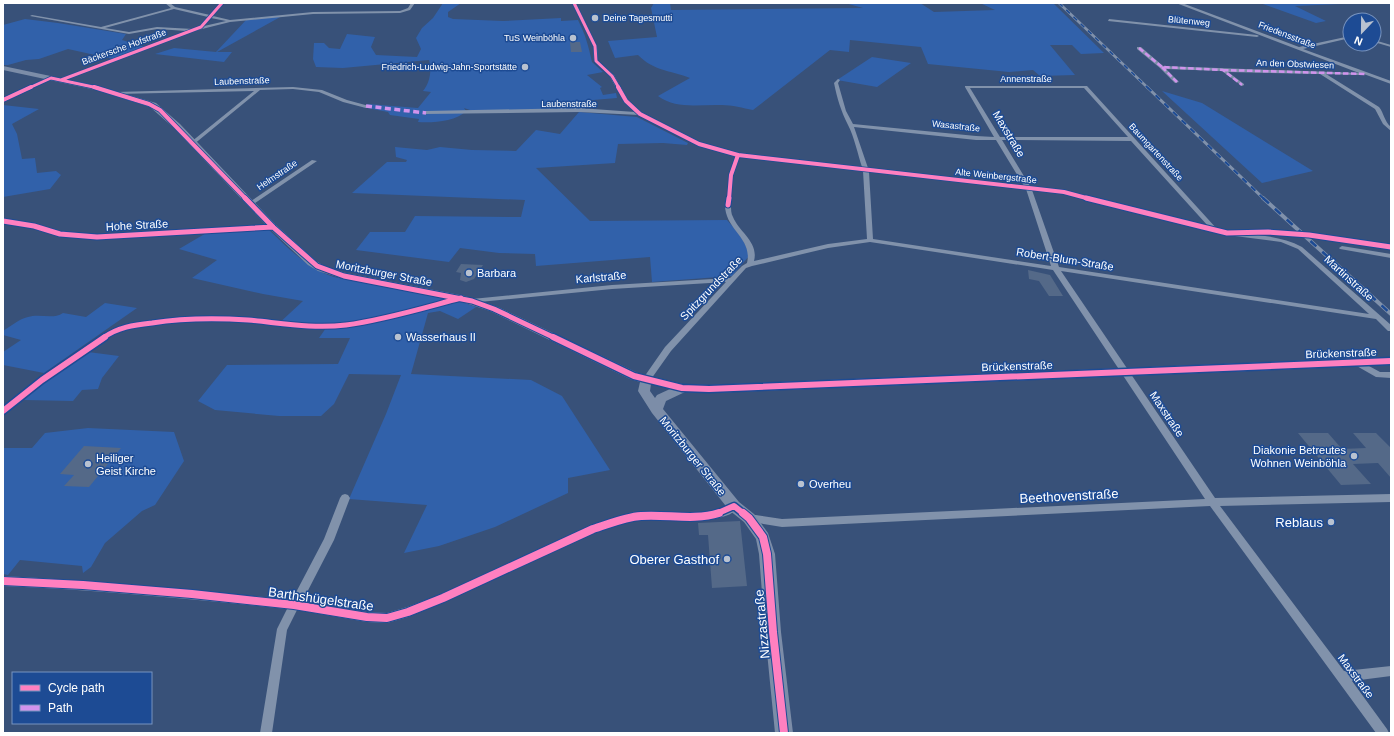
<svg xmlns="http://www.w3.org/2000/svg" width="1394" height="736" viewBox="0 0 1394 736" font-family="Helvetica,sans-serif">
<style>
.green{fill:#3161aa}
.building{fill:#546988}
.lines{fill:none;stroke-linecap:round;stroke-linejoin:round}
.street{fill:#8192ab;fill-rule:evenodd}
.secondary{fill:#7c8da8;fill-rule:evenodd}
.rail-far2-casing{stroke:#8091ab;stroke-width:2.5}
.rail-far1-casing{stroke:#8091ab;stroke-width:3}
.rail-casing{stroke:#8091ab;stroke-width:4}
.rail-far2{stroke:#1d4b94;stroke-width:1.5;stroke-dasharray:5;stroke-linecap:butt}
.rail-far1{stroke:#1d4b94;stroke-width:2;stroke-dasharray:6;stroke-linecap:butt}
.rail{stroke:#1d4b94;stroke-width:2.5;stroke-dasharray:8;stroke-linecap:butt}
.quiet-far1{stroke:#d193ec;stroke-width:2.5;stroke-dasharray:5.5 2.5;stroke-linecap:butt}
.quiet{stroke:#d193ec;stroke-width:3.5;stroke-dasharray:6 3.5;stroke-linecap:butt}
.cycleway-far4-casing{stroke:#1d4b94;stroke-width:4.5}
.cycleway-far3-casing{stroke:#1d4b94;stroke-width:5.5}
.cycleway-far2-casing{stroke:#1d4b94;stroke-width:7}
.cycleway-far1-casing{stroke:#1d4b94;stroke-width:9}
.cycleway-casing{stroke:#1d4b94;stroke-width:10}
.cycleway-far4{stroke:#ff80c0;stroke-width:3}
.cycleway-far3{stroke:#ff80c0;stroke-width:4}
.cycleway-far2{stroke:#ff80c0;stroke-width:5}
.cycleway-far1{stroke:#ff80c0;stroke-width:6}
.cycleway{stroke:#ff80c0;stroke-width:8}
.poi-dot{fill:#b9c2d0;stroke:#1d4b94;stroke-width:1.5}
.labels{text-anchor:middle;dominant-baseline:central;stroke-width:3;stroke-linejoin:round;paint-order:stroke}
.far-poi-label{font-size:9px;fill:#fff;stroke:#1d4b94;text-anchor:end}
.far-street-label{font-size:9px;fill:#fff;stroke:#1d4b94}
.street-label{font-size:11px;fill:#fff;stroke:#1d4b94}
.poi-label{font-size:11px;fill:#fff;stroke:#1d4b94;text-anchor:start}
.near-street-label{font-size:13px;fill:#fff;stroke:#1d4b94}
.near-poi-label{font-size:13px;fill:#fff;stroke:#1d4b94;text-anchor:end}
</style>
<rect width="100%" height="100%" fill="#385179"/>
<!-- green -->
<path class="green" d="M443 3H461L448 12V17L453 19 503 21 561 18V21L578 20C586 36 588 45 592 62L603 72 587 75 602 87 600 88 603 95 616 93 617 98 581 101V109L473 111 464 108 466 111C456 122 431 123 418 122L419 119 390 115 388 112 362 107 368 104 418 108 431 92 423 91C430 83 432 70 429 60L343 68 316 67 313 59 314 43H324L329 48 340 49 347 34 375 37 371 47 376 55 417 57 421 49 416 38 422 28 433 18Z
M654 3H670L671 10 863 8 845 3H920L934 12 995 10 980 3H1053L1104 53 1081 54 1072 45H1050L1075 75 1040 76 1033 70 1009 72 928 64 921 47 850 40 849 52 830 50 753 110C743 108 732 105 722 105 700 104 677 110 658 96L690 78C669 70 654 71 638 55L615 58 608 41 657 37 651 8Z
M1260 3H1340L1341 4 1295 6 1326 21 1316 23Z
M282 16 217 52H232L224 62 155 54 174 48 216 52 247 19Z
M25 19 58 23 126 34 122 40 145 47 113 59 68 49 39 59 26 60 8 65H3V25Z
M872 57 911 63 877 87 837 80Z
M1162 91 1202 103 1313 171 1262 183Z
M3 105 39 109 12 124 17 134 22 159 35 158 37 173 56 171 61 175 50 189 3 197Z
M579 112 637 117 688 143 687 145 663 143 618 144 615 163 536 168 590 221 727 220C738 232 746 241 749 256L732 276 652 282 650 257 536 266 535 254 499 253 460 248 449 262 356 250 370 232H405L415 216 521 217 525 200 352 193 387 162H406L407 160 396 157 395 147 427 150 440 147 472 150 516 151 536 130 560 134Z
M268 229C289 249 307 268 334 277L462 302 476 307 458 319 440 311 428 313 411 374 531 380 562 396 610 470 568 478V493L495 527 439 546 404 553 427 505 349 499 386 414 401 375 349 374 334 404 321 416H279L215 410 198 401 227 365 338 364 350 338H319L326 328 276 326 303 301 263 294 192 278 217 260 179 249 208 232Z
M105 303 137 308 44 373 3 365V352L21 340 3 335V331C11 326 19 319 28 317 40 313 52 320 63 313L86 317Z
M88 352 119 356 102 378 98 389 82 390 73 401 24 400 41 384Z
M88 428 174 432 184 461 155 505 142 511 105 543 91 567 83 573 82 566 20 560 8 575 3 574V448H32L45 433Z"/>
<!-- building -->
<path class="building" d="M570 42H580L582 52H571Z
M461 264 483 265 474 279 466 282 460 280 461 273 456 272Z
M1028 270 1050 275 1063 296H1049L1039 281 1029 279Z
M1298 433H1328L1342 449 1366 448 1353 433H1376L1391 448V478L1378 463 1353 464 1371 484 1341 485Z
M84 446 121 448 89 487 64 486 74 475 60 474Z
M740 521 747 586 712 588 708 535H699L698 523Z"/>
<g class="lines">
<!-- street -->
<path class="street" d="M165 3H170L175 7 210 15 220 3H224L213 16 230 20 313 12 400 11 408 8 411 3H415L410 10 400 13 313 14 230 22 194 31 61 81H59V79L187 31 157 29 129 34 30 16 32 15 101 27 171 8ZM174 9 208 17 200 26 193 29 157 27 129 32 105 28ZM211 18 226 21 204 26Z
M572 3H576L597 46 598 61 614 75 628 100 642 113 701 143 738 153 862 167C858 155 854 136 848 125 841 111 837 98 834 83L838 79 840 80 838 83 846 111 853 124 976 136 994 137 965 87V86H1087L1217 229C1246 236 1276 233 1302 247L1391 325V331H1388L1376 319 1061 271 1215 498 1391 494V502L1220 506 1344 671 1391 666V676L1352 681 1387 729 1389 733H1376L1210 506 782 527 746 521 744 518 746 515 749 514 782 519 1205 499 1053 270 870 242 828 248 752 266 746 268 671 351 649 382 646 383 642 380 665 347 726 282 612 289 469 303 468 301 472 299 612 285 730 278 742 266 747 263C753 238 725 230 725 205L728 203 731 205C731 209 731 214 733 217 739 232 759 242 754 261L828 244 867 239 863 171 738 157 697 145 639 115 579 112 424 114V112L426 111 579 108 635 112 624 102 610 77 594 61 593 46ZM970 88H1084L1128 137H1000ZM854 127 976 140H996L1024 186 868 168ZM1002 140 1131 141 1208 226 1064 190 1030 186ZM869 172 1026 189 1051 266 873 239ZM1032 190 1064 194 1227 235 1281 242 1298 249 1369 314 1059 267Z
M1176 3H1182L1299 47 1350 36V38L1303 49 1391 81V84L1361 73 1359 75 1326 74 1379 107C1384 113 1384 121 1391 127V131L1383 124 1375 109 1320 74 1228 72 1244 84V85L1242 86 1222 71 1166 69 1179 82 1175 83 1160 68 1137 49V47H1141L1163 66 1359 73Z
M1109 19 1257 35 1259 36 1257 37 1108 21Z
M1374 40 1391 45V47L1374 42Z
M49 77 53 78 3 101V98Z
M293 87 322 90 347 100 369 106 366 108 343 102 319 92 293 89 260 90 193 145 190 143 191 142 254 91 116 94 114 93 116 92Z
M312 160 317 161 252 205H248V203Z
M3 219 34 224 61 232 97 235 273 225 276 227 273 229 97 239 60 236 33 228 3 223Z
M1342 246 1391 254V258L1340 249 1339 248Z
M1358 360 1380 372H1391V378L1376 377 1355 365 1354 363Z
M345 494 348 495 350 498 334 540 302 602 367 612 387 613 407 607 439 595 590 526 617 517 641 512 702 513 722 509 734 502 737 503 739 506C727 528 662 518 641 520 625 521 611 527 596 532L447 601 408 617 387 623 367 622 297 610 287 630 272 733H260L277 629 287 609C192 599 98 590 3 586V576C100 581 196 590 292 600L324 539 340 498 342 495Z"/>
<!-- secondary -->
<path class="secondary" d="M3 66 98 86 156 103 180 124 276 225 316 261 326 267 346 273 465 296 498 307 638 373 682 384 709 385 1391 357V365L709 393 685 392 666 401 663 409 739 502 754 514 768 533 775 554 781 632 793 733H775L765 632 759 554 756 539 744 522 729 510 652 413 638 391 640 382 630 379 490 311 459 301 344 279 318 271 308 265 270 229 174 128 150 107 96 90 3 70ZM651 384 670 389 657 395 655 398 650 391Z"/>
<!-- rail-far2 casing -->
<g class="rail-far2-casing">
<path id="rail-far2" d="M1059 3 1148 88"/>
</g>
<!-- rail-far1 casing -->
<g class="rail-far1-casing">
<path id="rail-far1" d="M1147 87 1264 199"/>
</g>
<!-- rail casing -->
<g class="rail-casing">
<path id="rail" d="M1263 198 1391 314"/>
</g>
<!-- rail-far2 -->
<use href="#rail-far2" class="rail-far2"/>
<!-- rail-far1 -->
<use href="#rail-far1" class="rail-far1"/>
<!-- rail -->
<use href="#rail" class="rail"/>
<!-- quiet-far1 -->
<path class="quiet-far1" d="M1139 48 1162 67 1223 70 1242 85
M1162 67 1177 82
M1223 70 1365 74"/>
<!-- quiet -->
<path class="quiet" d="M366 106 426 113"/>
<!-- cycleway-far4 casing -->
<g class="cycleway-far4-casing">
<path id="cycleway-far4" d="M574 3 595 46 596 61 612 76 619 88
M61 80 201 27 222 3
M29 88 51 78 98 88"/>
</g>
<!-- cycleway-far3 casing -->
<g class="cycleway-far3-casing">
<path id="cycleway-far3" d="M94 87 149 104 160 110 246 199
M618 87 626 101 640 114 699 144 738 155 1064 192 1090 199
M3 100 31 87
M729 199 731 175 738 155"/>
</g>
<!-- cycleway-far2 casing -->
<g class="cycleway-far2-casing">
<path id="cycleway-far2" d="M245 198 273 227 317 266 344 276 472 301 494 309 555 338
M1086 198 1227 233 1268 232 1309 235 1391 247
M728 205 729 198
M3 221 34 226 60 234 97 237 273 227
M103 338C118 327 134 325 152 323 184 318 216 318 248 320 281 323 313 329 346 325 384 320 423 308 461 298"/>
</g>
<!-- cycleway-far1 casing -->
<g class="cycleway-far1-casing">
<path id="cycleway-far1" d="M553 337 634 376 682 388 709 389 1391 361
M3 411 42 380 105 337
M716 514 734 506 744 514"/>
</g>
<!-- cycleway casing -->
<g class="cycleway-casing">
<path id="cycleway" d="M743 513 749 518 763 537 767 554 773 632 784 733
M3 581 83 585 192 594 294 605 367 617 387 618 408 612 443 598 593 529C609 524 625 517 641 516 667 514 694 521 719 513"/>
</g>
<!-- cycleway-far4 -->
<use href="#cycleway-far4" class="cycleway-far4"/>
<!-- cycleway-far3 -->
<use href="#cycleway-far3" class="cycleway-far3"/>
<!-- cycleway-far2 -->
<use href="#cycleway-far2" class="cycleway-far2"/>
<!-- cycleway-far1 -->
<use href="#cycleway-far1" class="cycleway-far1"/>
<!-- cycleway -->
<use href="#cycleway" class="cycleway"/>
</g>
<!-- markers -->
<g class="poi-dot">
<circle cx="595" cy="18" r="4"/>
<circle cx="573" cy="38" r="4"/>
<circle cx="525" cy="67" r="4"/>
<circle cx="469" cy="273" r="4"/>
<circle cx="398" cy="337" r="4"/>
<circle cx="1354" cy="456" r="4"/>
<circle cx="88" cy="464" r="4"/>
<circle cx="801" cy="484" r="4"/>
<circle cx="1331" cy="522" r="4"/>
<circle cx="727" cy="559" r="4"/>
</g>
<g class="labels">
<!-- far-poi labels -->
<g class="far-poi-label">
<text x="603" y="18" text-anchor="start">Deine Tagesmutti</text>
<text x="565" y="38">TuS Weinböhla</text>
<text x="517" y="67">Friedrich-Ludwig-Jahn-Sportstätte</text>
</g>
<!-- far-street labels -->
<g class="far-street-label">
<text transform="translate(1189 21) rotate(5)">Blütenweg</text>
<text transform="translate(1287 35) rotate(21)">Friedensstraße</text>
<text transform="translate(124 47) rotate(-20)">Bäckersche Hofstraße</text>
<text transform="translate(1295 64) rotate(2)">An den Obstwiesen</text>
<text x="1026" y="79">Annenstraße</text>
<text transform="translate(242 81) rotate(-2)">Laubenstraße</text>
<text x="569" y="104">Laubenstraße</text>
<text transform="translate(956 126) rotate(6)">Wasastraße</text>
<text transform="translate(1156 152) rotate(47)">Baumgartenstraße</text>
<text transform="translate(277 175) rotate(-34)">Helmstraße</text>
<text transform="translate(996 176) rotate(6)">Alte Weinbergstraße</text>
</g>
<!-- street labels -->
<g class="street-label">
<text transform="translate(1009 134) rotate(59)">Maxstraße</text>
<text transform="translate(137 225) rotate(-3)">Hohe Straße</text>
<text transform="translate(1065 259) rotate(9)">Robert-Blum-Straße</text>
<text transform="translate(384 273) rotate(11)">Moritzburger Straße</text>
<text transform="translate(601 277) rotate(-5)">Karlstraße</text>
<text transform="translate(1349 278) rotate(42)">Martinstraße</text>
<text transform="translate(711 288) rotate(-46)">Spitzgrundstraße</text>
<text transform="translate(1341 353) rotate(-2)">Brückenstraße</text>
<text transform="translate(1017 366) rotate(-2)">Brückenstraße</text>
<text transform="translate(1167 414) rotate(56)">Maxstraße</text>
<text transform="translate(693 456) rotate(51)">Moritzburger Straße</text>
<text transform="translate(1356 676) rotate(53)">Maxstraße</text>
</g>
<!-- poi labels -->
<g class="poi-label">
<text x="477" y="273">Barbara</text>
<text x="406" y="337">Wasserhaus II</text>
<text x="1346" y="450" text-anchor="end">Diakonie Betreutes<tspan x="1346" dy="13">Wohnen Weinböhla</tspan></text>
<text x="96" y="458">Heiliger<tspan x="96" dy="13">Geist Kirche</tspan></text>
<text x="809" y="484">Overheu</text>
</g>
<!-- near-street labels -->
<g class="near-street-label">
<text transform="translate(1069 496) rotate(-3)">Beethovenstraße</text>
<text transform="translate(321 599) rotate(8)">Barthshügelstraße</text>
<text transform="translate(762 624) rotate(-95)">Nizzastraße</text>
</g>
<!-- near-poi labels -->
<g class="near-poi-label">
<text x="1323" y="522">Reblaus</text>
<text x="719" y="559">Oberer Gasthof</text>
</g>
</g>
<!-- border -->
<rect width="1394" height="736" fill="none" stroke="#ffffff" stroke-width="8"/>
<!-- legend -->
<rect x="12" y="672" width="140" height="52" fill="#1d4b94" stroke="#7793bf"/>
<rect x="20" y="685" width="20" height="6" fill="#ff80c0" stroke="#7793bf"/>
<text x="48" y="692" font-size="12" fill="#ffffff">Cycle path</text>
<rect x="20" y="705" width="20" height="6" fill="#d193ec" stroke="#7793bf"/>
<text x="48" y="712" font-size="12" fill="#ffffff">Path</text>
<!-- north arrow -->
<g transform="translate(1362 32) rotate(202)"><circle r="19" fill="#1d4b94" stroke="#7793bf"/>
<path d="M0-3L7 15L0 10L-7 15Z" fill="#b9c2d0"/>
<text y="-6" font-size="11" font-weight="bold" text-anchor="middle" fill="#ffffff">N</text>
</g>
</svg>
